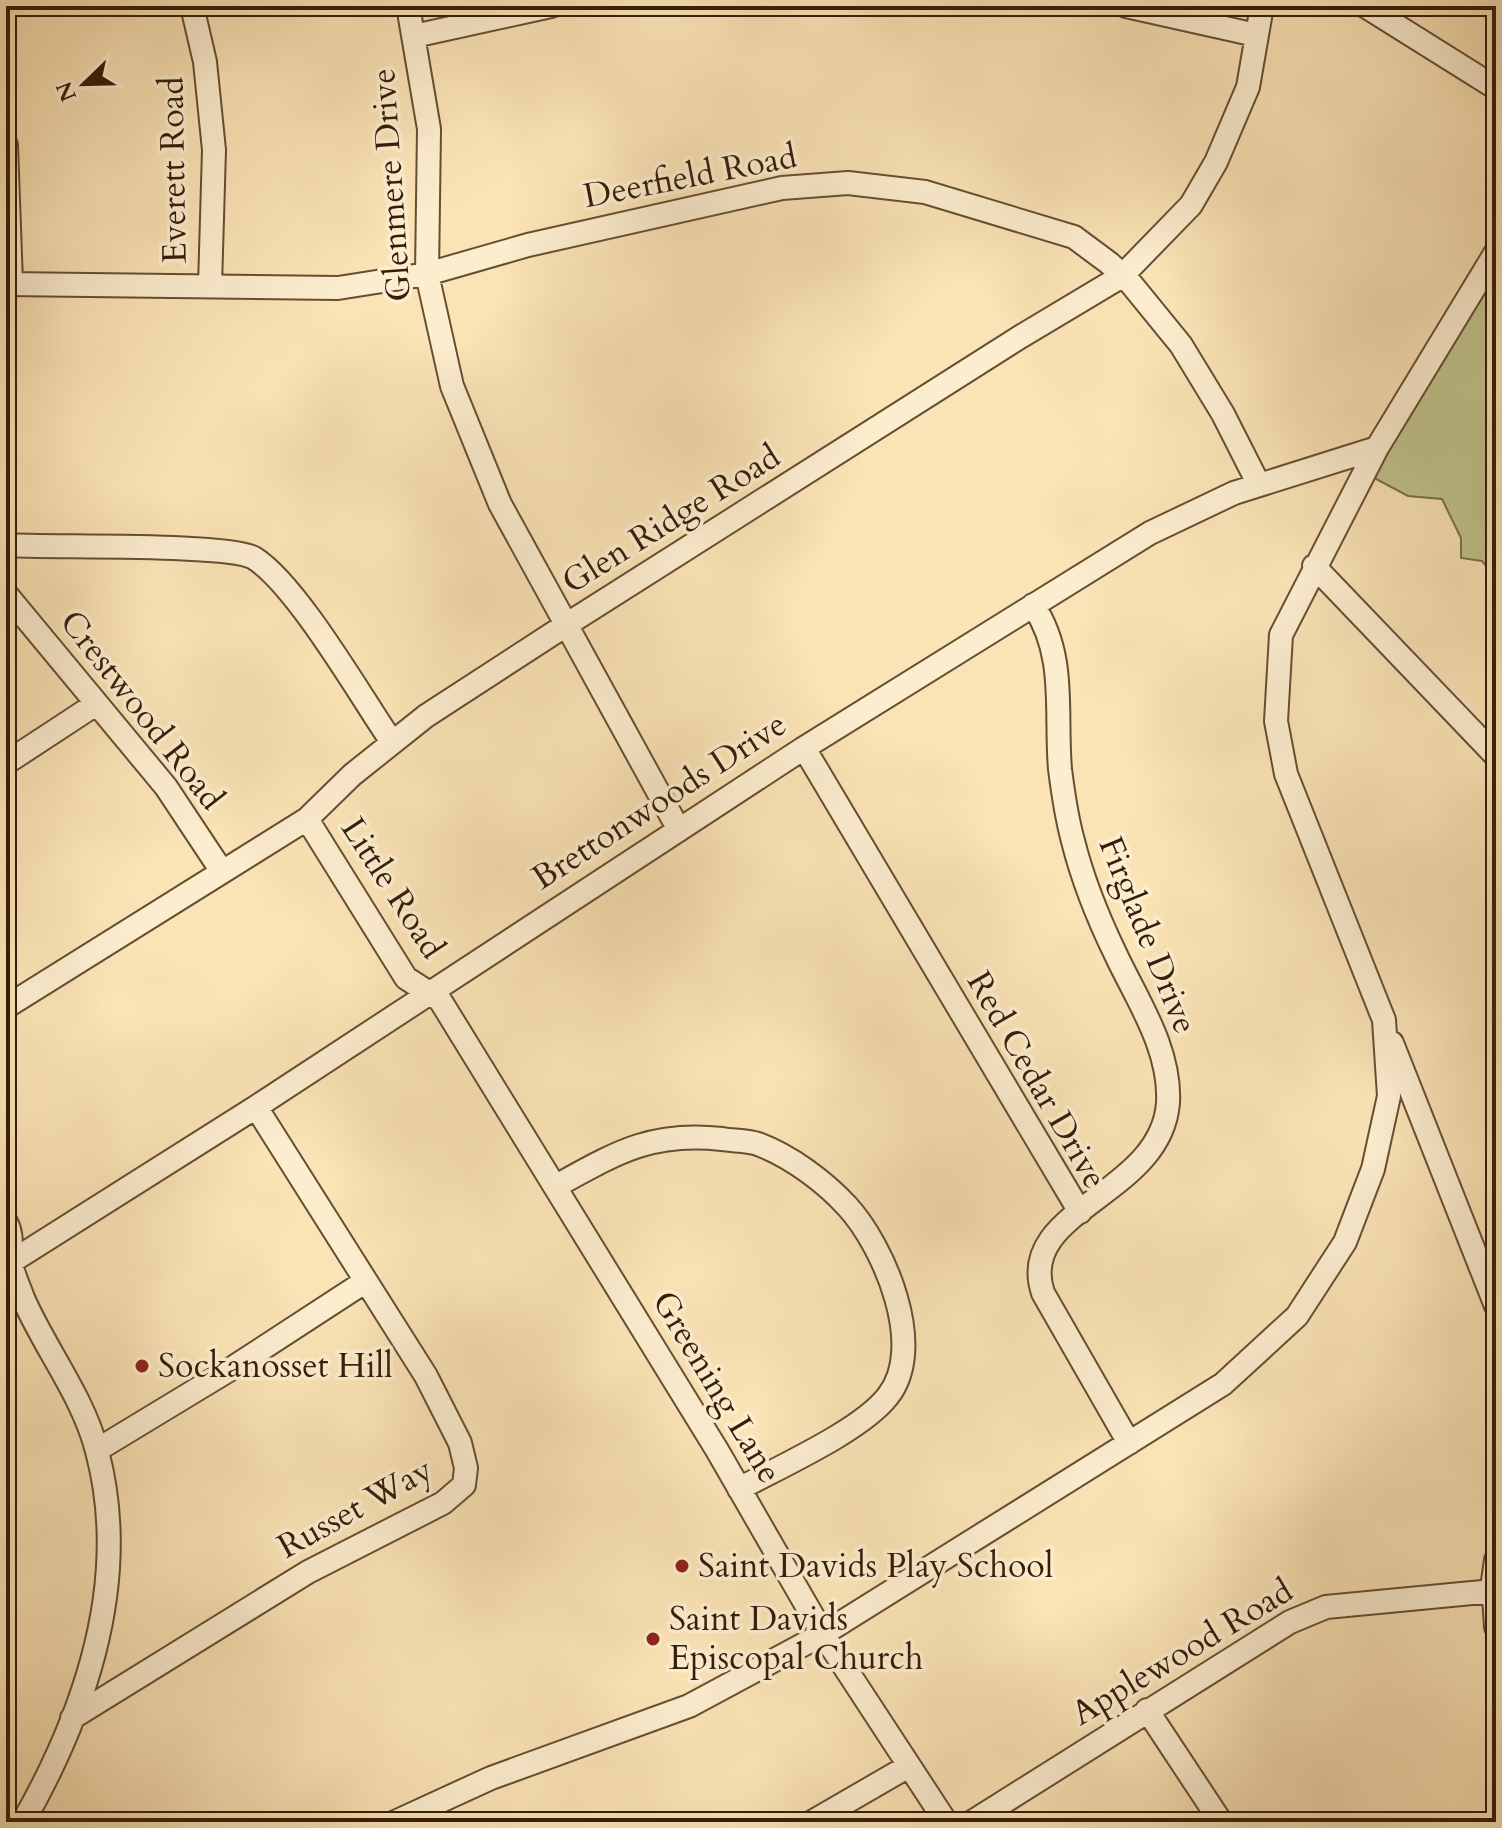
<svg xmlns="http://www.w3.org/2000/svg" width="1502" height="1828" viewBox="0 0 1502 1828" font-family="Cardo,serif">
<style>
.green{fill:#c0c38c;stroke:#7a704a;stroke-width:2}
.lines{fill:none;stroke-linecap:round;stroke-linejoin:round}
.street-casing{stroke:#664e33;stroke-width:26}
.street{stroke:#fcedcf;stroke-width:22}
.poi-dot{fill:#8f2418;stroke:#fcedcf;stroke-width:3}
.labels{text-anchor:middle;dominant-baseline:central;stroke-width:7;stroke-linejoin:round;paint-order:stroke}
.street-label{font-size:34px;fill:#351d08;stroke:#fcedcf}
.poi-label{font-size:34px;fill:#351d08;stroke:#fcedcf;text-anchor:start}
</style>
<rect width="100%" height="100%" fill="#fae3b5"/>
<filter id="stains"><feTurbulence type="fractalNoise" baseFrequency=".0025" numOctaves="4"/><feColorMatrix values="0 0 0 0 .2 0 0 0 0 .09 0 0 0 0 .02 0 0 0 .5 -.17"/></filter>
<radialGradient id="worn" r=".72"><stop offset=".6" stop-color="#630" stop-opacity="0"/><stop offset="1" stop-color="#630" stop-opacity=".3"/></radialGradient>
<!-- green -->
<path class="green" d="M1496 250V576H1494L1482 561 1461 558V538L1442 499 1408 496 1363 472Z"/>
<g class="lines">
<!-- street casing -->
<g class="street-casing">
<path id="street" d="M192 6 205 62 214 150 210 286
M408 6 429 129 427 274 452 386 500 504 679 830
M1126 6 1256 35
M1365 6 1496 88
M414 36 551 6
M6 145 11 283
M6 284 338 288 427 274 528 245 782 188 848 183 925 192 1074 237 1109 263 1128 280 1181 345 1223 414 1259 485
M6 545C47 548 230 543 254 558 297 585 361 697 392 742
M1314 566 1496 756
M6 594 166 787 221 870
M1033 605C1067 656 1055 711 1060 769 1063 793 1067 819 1073 841 1083 881 1098 918 1116 955 1137 1000 1171 1049 1168 1103 1161 1196 1015 1209 1043 1293L1129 1443
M804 748 1080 1212
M6 763 96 704
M307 819 406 978 440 1000 717 1450 823 1634 946 1822
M6 1007 307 819 352 775 426 716 566 625 1020 337 1122 276 1191 205 1216 162 1248 87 1262 6
M1392 1043 1496 1306
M556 1186C616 1153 651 1131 722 1139 733 1141 747 1140 758 1144 790 1156 824 1181 847 1206 884 1246 927 1347 888 1396 861 1431 779 1467 739 1489
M6 1222C14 1237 9 1248 11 1263 13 1274 19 1287 23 1298 45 1349 83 1396 97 1451 131 1579 86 1711 23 1822
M6 1265 256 1107 804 748 1150 533 1234 493 1377 448
M97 1450 234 1367 366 1281
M1496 1560 1493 1581 1496 1627
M1147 1710 1221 1822
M72 1718 308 1572 443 1503 464 1485 466 1468 460 1443 426 1376 256 1107
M395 1822 491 1778 689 1706 823 1634 1223 1384 1297 1316 1345 1242 1373 1169 1389 1096 1384 1020 1286 774 1276 721 1281 635 1377 448 1496 252
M812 1822 907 1767
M972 1822 1290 1622 1326 1607 1493 1591"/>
</g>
<!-- street -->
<use href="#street" class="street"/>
</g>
<!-- markers -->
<g class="poi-dot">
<circle cx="142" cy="1366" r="8"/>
<circle cx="682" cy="1566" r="8"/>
<circle cx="653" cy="1639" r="8"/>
</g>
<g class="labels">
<!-- street labels -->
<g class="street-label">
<text transform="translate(173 170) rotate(-91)">Everett Road</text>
<text transform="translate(690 176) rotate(-11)">Deerfield Road</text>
<text transform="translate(391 185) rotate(-94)">Glenmere Drive</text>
<text transform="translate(671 519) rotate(-32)">Glen Ridge Road</text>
<text transform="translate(142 710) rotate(52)">Crestwood Road</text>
<text transform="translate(659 801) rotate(-33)">Brettonwoods Drive</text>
<text transform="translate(393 888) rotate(57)">Little Road</text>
<text transform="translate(1148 935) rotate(68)">Firglade Drive</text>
<text transform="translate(1037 1080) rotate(60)">Red Cedar Drive</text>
<text transform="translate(717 1387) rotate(59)">Greening Lane</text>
<text transform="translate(355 1508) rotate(-29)">Russet Way</text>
<text transform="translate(1182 1652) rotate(-31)">Applewood Road</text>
</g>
<!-- poi labels -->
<g class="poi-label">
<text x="158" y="1366">Sockanosset Hill</text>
<text x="698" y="1566">Saint Davids Play School</text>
<text x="669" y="1619">Saint Davids<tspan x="669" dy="39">Episcopal Church</tspan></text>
</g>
</g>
<!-- margin -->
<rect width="1502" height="1828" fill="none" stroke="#fae3b5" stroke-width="32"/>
<rect x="8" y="8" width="1486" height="1812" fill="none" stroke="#351d08" stroke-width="4"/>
<rect x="16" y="16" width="1470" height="1796" fill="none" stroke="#351d08" stroke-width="2"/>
<!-- north arrow -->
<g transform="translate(84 84) rotate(247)" stroke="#fcedcf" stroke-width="6" paint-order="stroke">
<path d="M0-6L14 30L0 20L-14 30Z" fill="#351d08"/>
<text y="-12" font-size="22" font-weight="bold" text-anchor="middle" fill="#351d08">N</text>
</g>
<rect width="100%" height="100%" filter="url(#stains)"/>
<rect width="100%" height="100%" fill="url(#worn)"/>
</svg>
